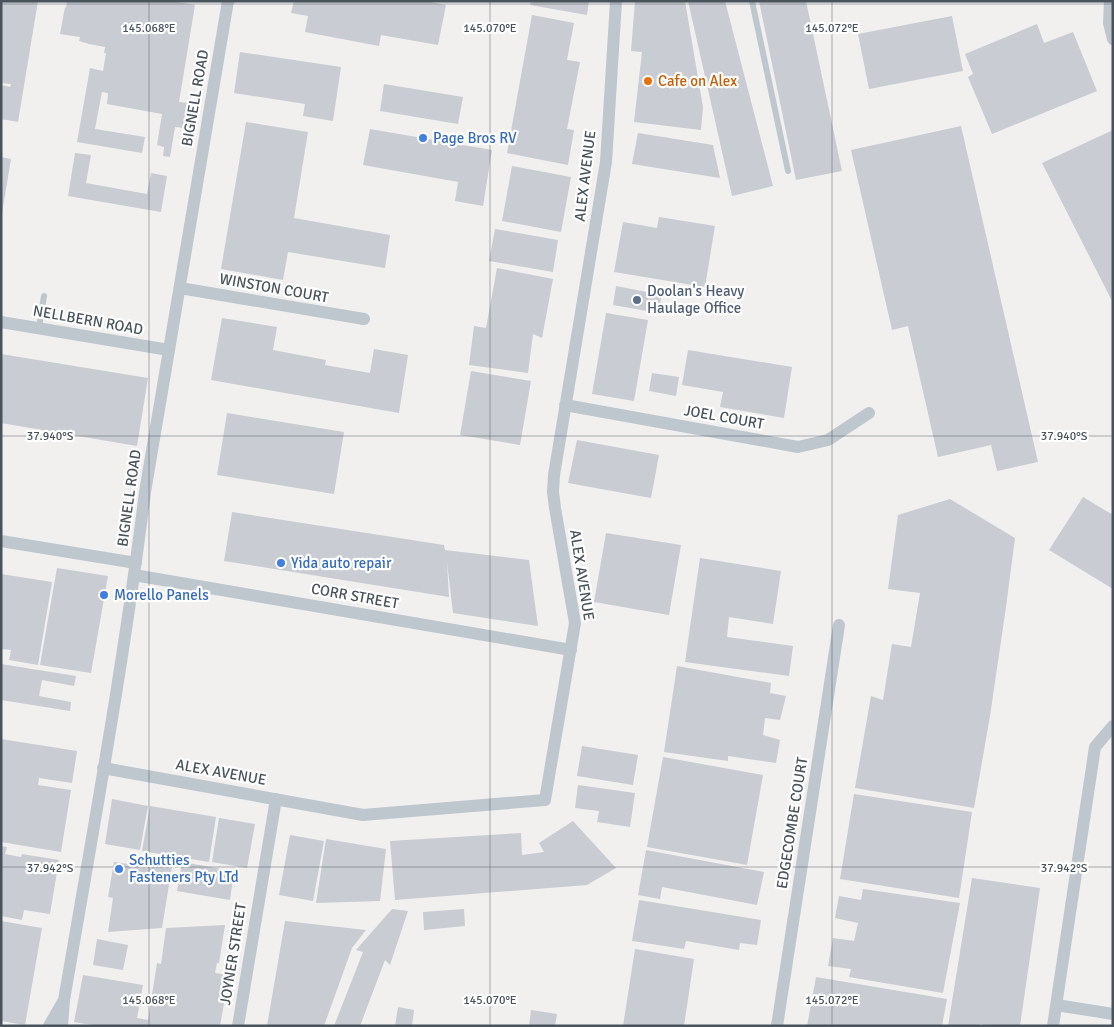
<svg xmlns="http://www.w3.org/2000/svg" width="1114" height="1027" viewBox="0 0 1114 1027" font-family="Signika,sans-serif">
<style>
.building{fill:#c9ccd2}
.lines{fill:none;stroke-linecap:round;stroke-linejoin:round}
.lane{stroke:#bec7ce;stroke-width:6}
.street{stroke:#bec7ce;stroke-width:12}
.ticks{fill:none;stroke:#48535c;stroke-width:1;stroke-opacity:0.45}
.food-dot{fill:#e8710a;stroke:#fff;stroke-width:2}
.shop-dot{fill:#3f7fe0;stroke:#fff;stroke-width:2}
.service-dot{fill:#5c6f8a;stroke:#fff;stroke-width:2}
.labels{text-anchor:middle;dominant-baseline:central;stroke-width:4.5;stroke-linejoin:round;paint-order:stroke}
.food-label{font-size:15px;fill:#c56008;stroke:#fff;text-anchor:start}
.street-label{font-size:15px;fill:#48535c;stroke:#fff}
.shop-label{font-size:15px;fill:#366cbe;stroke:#fff;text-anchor:start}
.service-label{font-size:15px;fill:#4e5e75;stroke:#fff;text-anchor:start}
.ticks-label{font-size:12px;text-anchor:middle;fill:#48535c;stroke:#fff;stroke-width:4.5;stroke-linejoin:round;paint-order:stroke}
</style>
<rect width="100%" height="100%" fill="#f2efef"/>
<!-- building -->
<path class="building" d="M1 1H38L18 122 1 119V85L10 87 11 84 1 83Z
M67 1H172L195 5 179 102 189 103 184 128 175 127 170 157 163 156 164 147 157 145 162 114 107 104 108 93 102 92 95 129 145 137 142 153 77 142 90 68 103 71 106 53H104L105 47 89 44 79 41 80 37 60 34 65 7 66 8Z
M294 1H425L446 5 438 45 381 35 379 46 305 32 308 16 291 13Z
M531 1H589L587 15 530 5Z
M635 1H685L703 107 701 130 634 122 642 52 631 51Z
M688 1H725L773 186 732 196Z
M759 1H806L842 171 796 180Z
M532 15 574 23 567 60 580 62 567 129 574 130 568 165 507 153Z
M952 16 963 71 869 89 858 34Z
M1037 24 1044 43 1073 32 1097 91 992 134 968 77 973 74 965 54Z
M240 52 341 67 333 121 303 116 305 104 234 93Z
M384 84 463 97 458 124 380 111Z
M246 122 308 132 294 218 390 235 385 268 288 252 283 280 221 269Z
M961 126 1038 462 997 471 991 445 938 457 908 326 892 330 851 150Z
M370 129 492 150 483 206 455 201 458 182 363 165Z
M1113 130V303L1042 163Z
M638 133 713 145 720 178 632 164Z
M75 153 91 155 86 183 147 194 151 173 167 176 161 212 68 196Z
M1 157 11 159 2 213H1Z
M512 166 571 177 561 232 502 221Z
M659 217 715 226 705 287 614 272 623 222 657 228Z
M495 229 558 240 553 272 489 261Z
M497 268 553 279 542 338 533 334 528 373 469 365 474 326 486 328Z
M616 286 662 295 658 313 613 305Z
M606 313 648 320 634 401 592 394Z
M222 318 277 327 273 350 326 360 325 365 370 373 374 349 408 355 399 413 211 380Z
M688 350 792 367 784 418 720 407 723 392 682 385Z
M1 354 148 378 137 446 1 423Z
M471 371 531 381 520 445 460 435Z
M652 373 679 377 676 396 649 391Z
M227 413 344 432 334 494 217 475Z
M577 440 659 455 651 498 568 483Z
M1083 497 1113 515V589L1049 550Z
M950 499 1015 538 1006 607 990 716 974 808 855 788 871 696 883 700 892 644 911 647 920 593 888 589 898 515Z
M232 512 444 545 445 550 529 560 538 626 453 613 447 562 449 597 224 561Z
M606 533 681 545 669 615 594 602Z
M700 558 781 571 773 624 729 617 727 637 793 646 789 676 685 662Z
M57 568 108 576 91 673 40 665Z
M1 574 52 582 38 665 9 660 11 650 1 649Z
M1 664 76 676 74 686 42 680 39 696 71 702 70 711 1 700Z
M677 666 771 683 770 693 786 696 780 720 765 718 763 735 780 740 776 763 728 756V761L664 752Z
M1 739 77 751 72 783 39 778 38 785 71 790 61 852 1 842Z
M582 746 638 755 633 785 577 776Z
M663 757 763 775 747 865 647 847Z
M578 785 635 793 630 827 597 822 599 811 575 808Z
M854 794 972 812 959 898 840 879Z
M112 799 148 806 140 850 105 844Z
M150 806 216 817 209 862 142 851Z
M219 818 255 824 247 868 212 862Z
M573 821 616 868 587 885 395 900 390 841 521 833 522 855 544 852 539 843Z
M290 835 324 841 313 901 279 895Z
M326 839 386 849 380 901 316 903Z
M1 846 7 847 5 854 21 857 22 854 59 860 50 914 24 910 22 920 1 916Z
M646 850 764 872 757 905 662 887 660 899 638 895Z
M138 855 173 860 162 928 108 932 113 898 108 897 114 862 136 865Z
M182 862 234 871 230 900 177 891Z
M972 878 1040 888 1020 1026H993L980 1024 979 1026H948Z
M863 889 960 903 943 993 849 977 851 969 828 966 833 938 854 941 858 923 835 918 839 896 861 900Z
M639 900 761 920 757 945 740 943 739 950 686 941 684 949 632 941Z
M392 909 408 911 390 965 385 960 360 1026H334L363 952 356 950Z
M464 909 465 926 424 930 423 912Z
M1 921 42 928 25 1025 1 1021Z
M285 921 366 930 352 948 324 1026H267Z
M225 925 219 963H217L215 973 229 975 220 1026H98L74 1022 83 975 143 985 137 1018 148 1020 157 963 161 964 166 928Z
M97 939 128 945 123 970 93 965Z
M635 949 694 959 684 1026H623Z
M816 977 947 999 942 1026H807Z
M398 1007 414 1010 412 1026H395Z
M531 1010 557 1014 555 1026H529Z"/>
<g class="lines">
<!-- lane -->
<path class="lane" d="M752 1 788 171
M39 328 44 296"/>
<!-- street -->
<path class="street" d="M1110 1 1109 23 1113 39
M180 288 364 319
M1 322 169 350
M565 405 798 447 828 440 869 413
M1 541 136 563
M134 575 571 650
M103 768 363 815 545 800 575 623 555 508 553 492 554 475 606 162 616 1
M1056 1005 1113 1014
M49 1026 64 1000
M62 1026 64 1000C93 831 124 662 145 492L228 1
M238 1026 276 799
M777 1026 839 625
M1053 1026 1095 747 1113 726"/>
</g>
<!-- ticks -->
<path class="ticks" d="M149 1V1026M490 1V1026M832 1V1026M1 4H1113M1 436H1113M1 867H1113"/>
<!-- markers -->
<circle class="food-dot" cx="648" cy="81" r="5"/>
<g class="shop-dot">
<circle cx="423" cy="138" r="5"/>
<circle cx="281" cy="563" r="5"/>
<circle cx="104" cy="595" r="5"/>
<circle cx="119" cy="869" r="5"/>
</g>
<circle class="service-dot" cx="637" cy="300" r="5"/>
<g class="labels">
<!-- food labels -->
<g class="food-label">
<text x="658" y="81">Cafe on Alex</text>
</g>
<!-- street labels -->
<g class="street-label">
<text transform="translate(195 98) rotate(-80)">BIGNELL ROAD</text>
<text transform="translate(585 176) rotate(-83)">ALEX AVENUE</text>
<text transform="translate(274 288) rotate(10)">WINSTON COURT</text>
<text transform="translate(88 320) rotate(10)">NELLBERN ROAD</text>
<text transform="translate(724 417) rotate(10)">JOEL COURT</text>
<text transform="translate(129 498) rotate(-82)">BIGNELL ROAD</text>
<text transform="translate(582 575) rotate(81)">ALEX AVENUE</text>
<text transform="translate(355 596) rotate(10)">CORR STREET</text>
<text transform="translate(221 772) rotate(10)">ALEX AVENUE</text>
<text transform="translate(792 823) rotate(-81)">EDGECOMBE COURT</text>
<text transform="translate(233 954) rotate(-81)">JOYNER STREET</text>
</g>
<!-- shop labels -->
<g class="shop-label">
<text x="433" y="138">Page Bros RV</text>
<text x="291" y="563">Yida auto repair</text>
<text x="114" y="595">Morello Panels</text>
<text x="129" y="860">Schutties<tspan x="129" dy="17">Fasteners Pty LTd</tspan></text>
</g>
<!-- service labels -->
<g class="service-label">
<text x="647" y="291">Doolan's Heavy<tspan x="647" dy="17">Haulage Office</tspan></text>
</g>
</g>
<g class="ticks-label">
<text x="149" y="32">145.068°E</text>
<text x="490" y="32">145.070°E</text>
<text x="832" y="32">145.072°E</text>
<text x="50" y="440">37.940°S</text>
<text x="1064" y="440">37.940°S</text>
<text x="50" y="872">37.942°S</text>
<text x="1064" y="872">37.942°S</text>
<text x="149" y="1004">145.068°E</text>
<text x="490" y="1004">145.070°E</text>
<text x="832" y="1004">145.072°E</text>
</g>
<!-- border -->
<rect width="1114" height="1027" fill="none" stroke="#48535c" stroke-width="5"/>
</svg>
